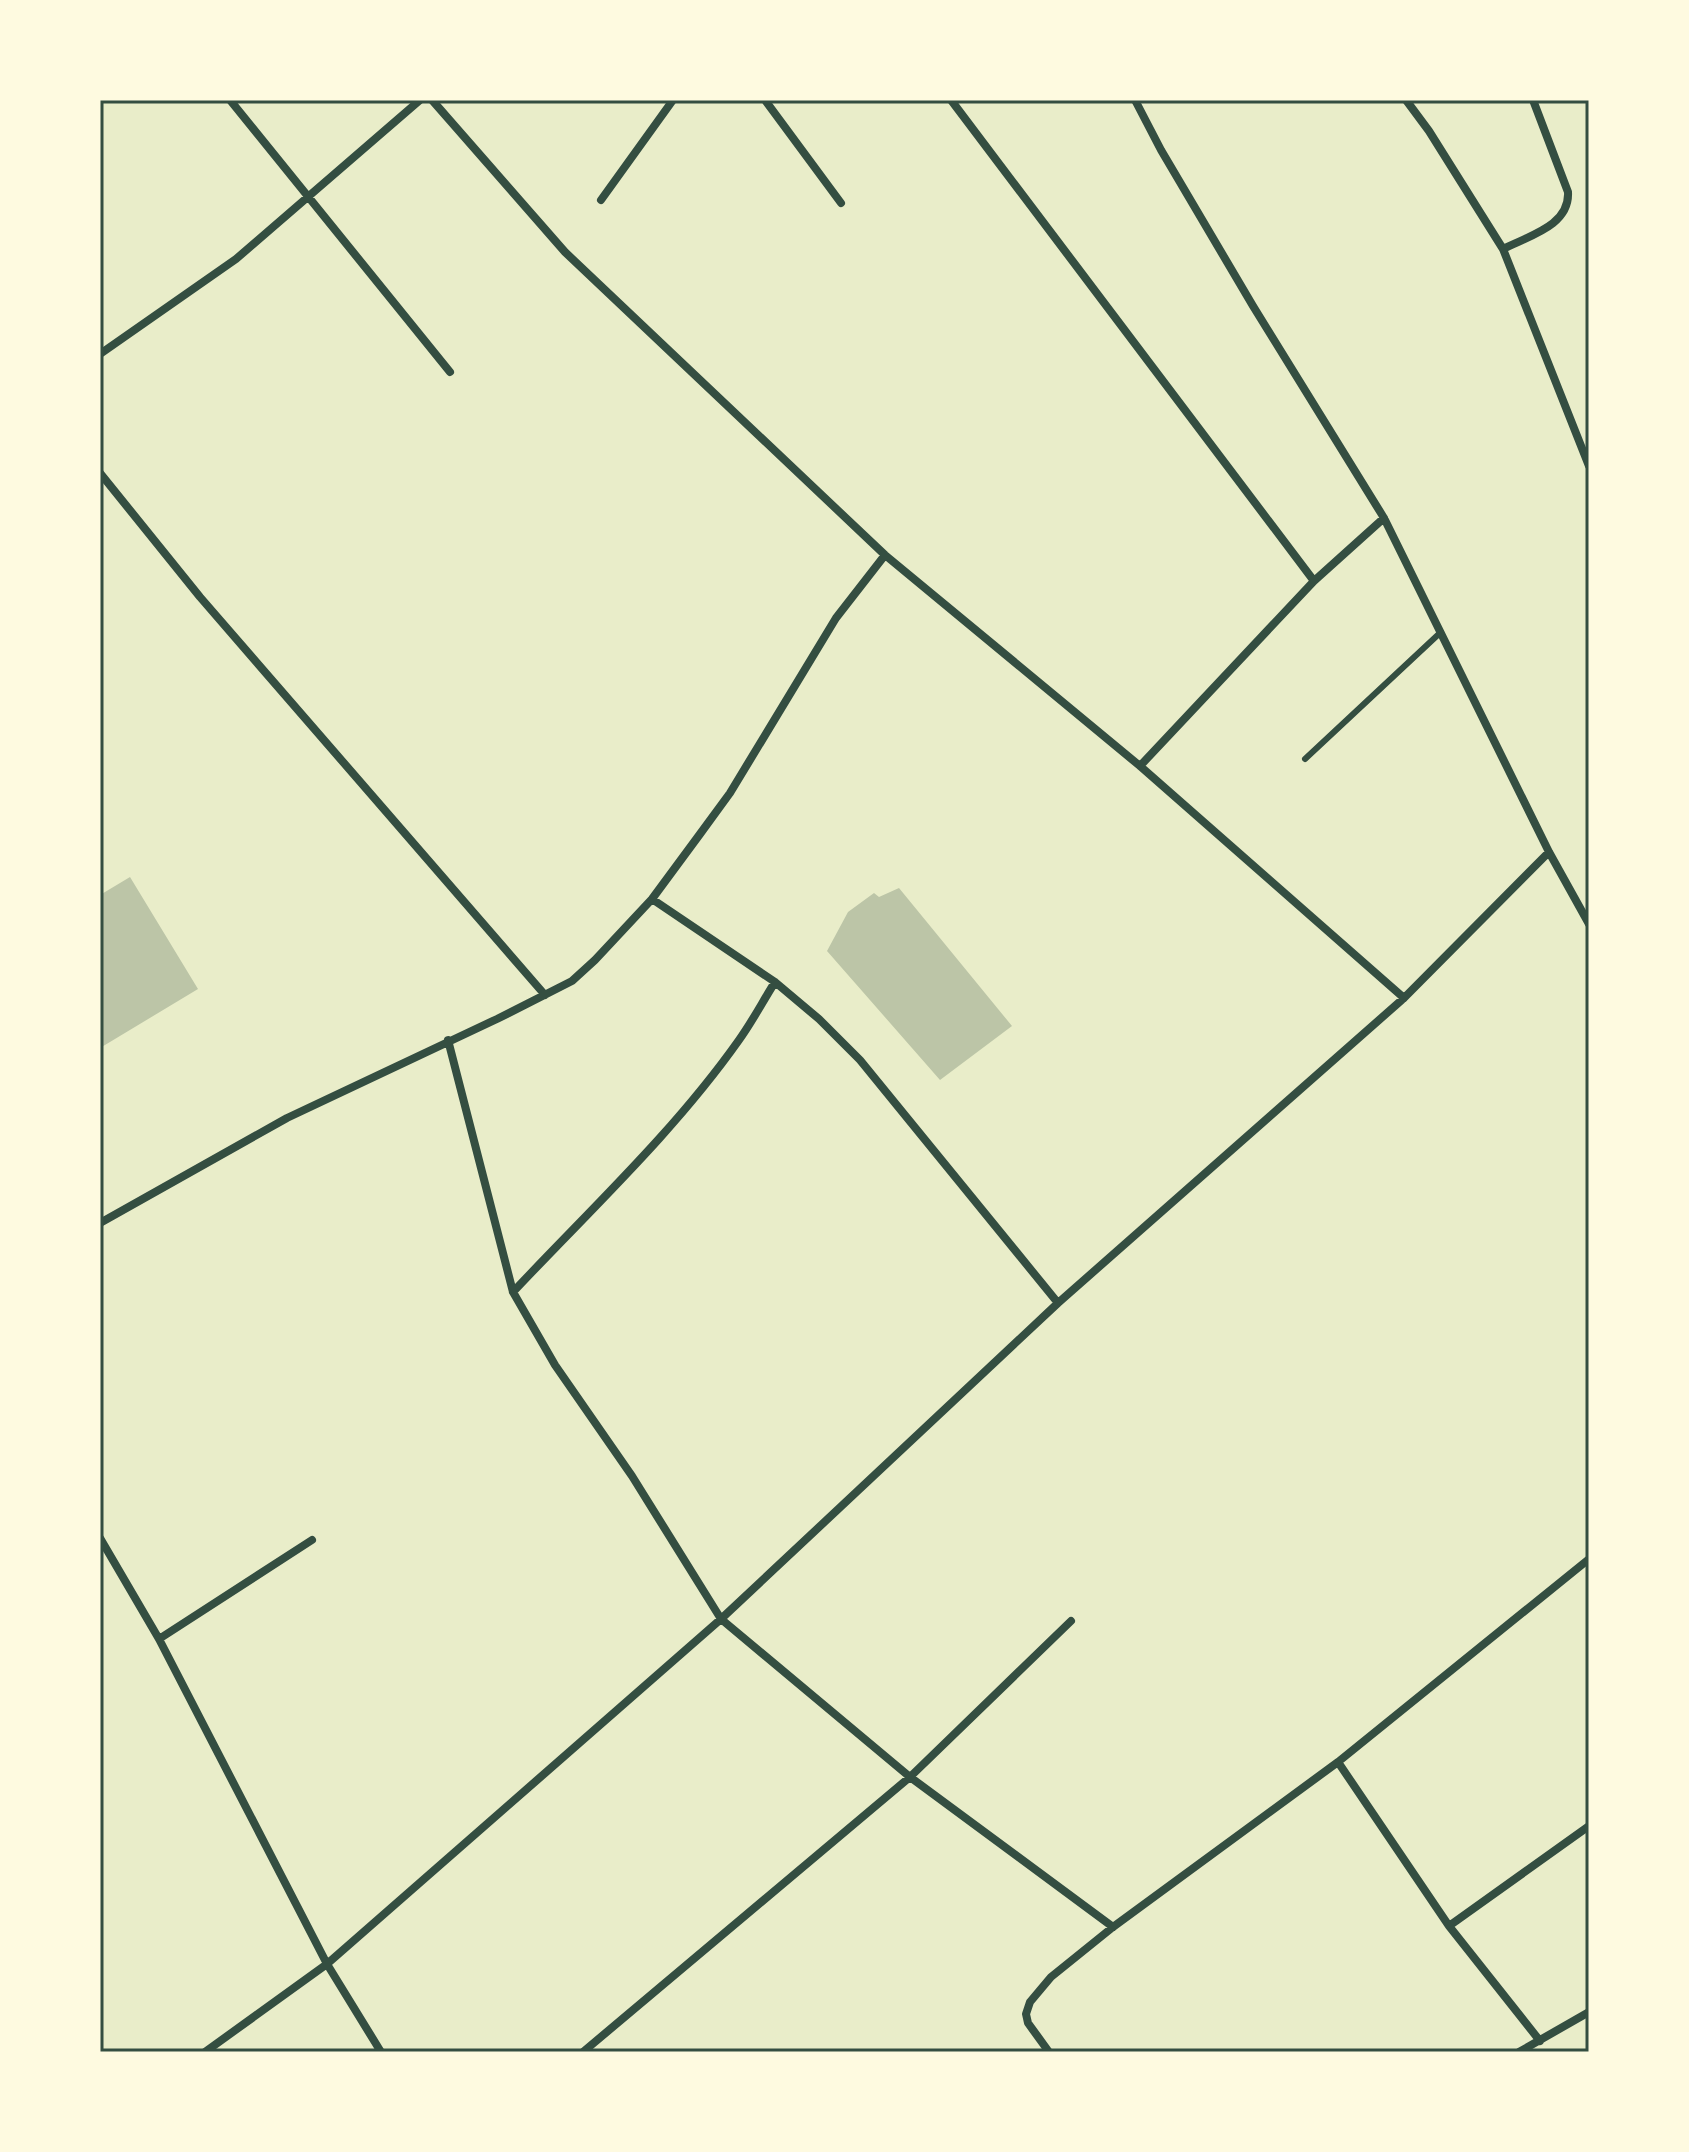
<svg xmlns="http://www.w3.org/2000/svg" width="1689" height="2152" viewBox="0 0 1689 2152" font-family="Montserrat,sans-serif">
<style>
.building{fill:#bcc5a7}
.lines{fill:none;stroke-linecap:round;stroke-linejoin:round}
.service{stroke:#344e41;stroke-width:6}
.minor{stroke:#344e41;stroke-width:8}
.neatline{fill:none;stroke:#344e41;stroke-width:3}
</style>
<rect width="100%" height="100%" fill="#e9edc9"/>
<!-- building -->
<path class="building" d="M130 877 198 989 100 1048V895Z
M899 888 1012 1026 940 1080 827 951 848 912 874 893 879 897Z"/>
<g class="lines">
<!-- service -->
<path class="service" d="M1305 759 1441 632"/>
<!-- minor -->
<path class="minor" d="M230 100 450 372
M432 100 565 252 885 555 1140 766 1404 998
M765 100 841 203
M951 100 1314 581
M1135 100 1161 150 1253 306 1384 518 1549 852 1589 924
M1406 100 1429 131 1503 249 1589 466
M601 200 673 100
M1503 249C1528 236 1570 226 1568 192L1533 100
M100 354 236 259 420 100
M100 473 200 597 545 995
M1140 766 1314 581 1384 518
M652 899 775 982 819 1019 860 1060 1058 1303
M448 1040 513 1292 555 1365 632 1476 721 1619 910 1777 1113 1927
M100 1223 287 1118 497 1019 572 981 595 960 652 899 700 834 730 793 836 618 885 555
M513 1292C590 1210 674 1132 739 1040 752 1022 763 1001 775 982
M100 1538 159 1639 327 1964 381 2052
M159 1639 312 1540
M1338 1762 1449 1926 1540 2041
M1449 1926 1589 1826
M205 2052 327 1964 721 1619 1058 1303 1404 998 1549 852
M583 2052 910 1777 1071 1621
M1049 2052 1028 2023 1026 2014 1030 2002 1051 1977 1113 1927 1338 1762 1589 1559
M1519 2052 1589 2012"/>
</g>
<!-- border -->
<rect width="1689" height="2152" fill="none" stroke="#fefae0" stroke-width="204"/>
<rect x="102" y="102" width="1485" height="1948" class="neatline"/>
</svg>
